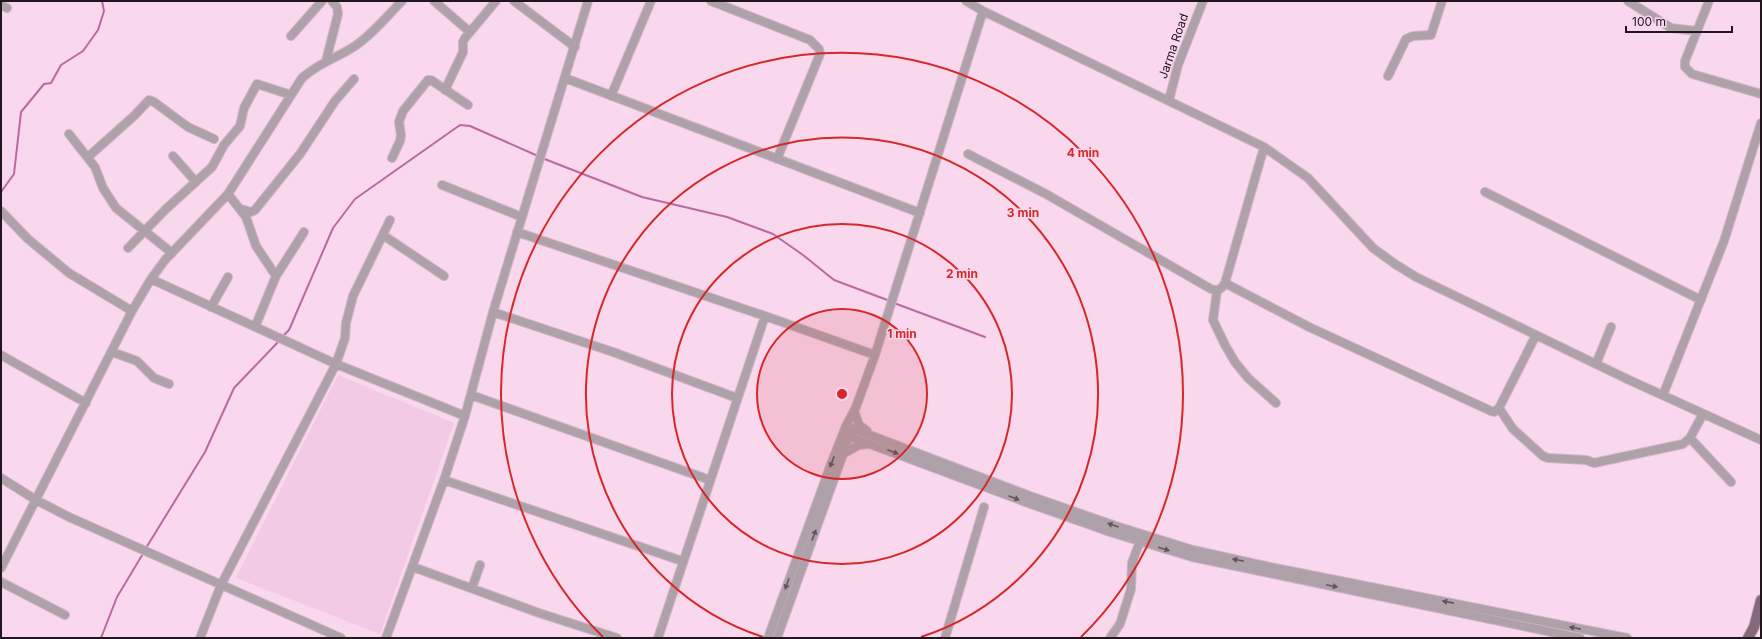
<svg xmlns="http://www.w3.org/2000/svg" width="1762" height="639" viewBox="0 0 1762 639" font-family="Inter,sans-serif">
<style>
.built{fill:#f2cae3}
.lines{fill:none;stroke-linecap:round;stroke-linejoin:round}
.stream{stroke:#b96aa0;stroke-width:2}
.minor-casing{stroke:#d2b4c7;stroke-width:10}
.major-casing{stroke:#d2b4c7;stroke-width:12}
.minor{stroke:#afa1aa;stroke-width:8}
.major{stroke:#836a7a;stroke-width:10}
.oneway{fill:#61555d}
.ring{fill:none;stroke:#d62828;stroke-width:2}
.labels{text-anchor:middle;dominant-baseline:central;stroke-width:3;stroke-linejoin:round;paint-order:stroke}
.street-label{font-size:12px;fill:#22161e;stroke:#f9d7ec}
.centre{fill:#d62828;stroke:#f9d7ec;stroke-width:2}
.ring-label{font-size:12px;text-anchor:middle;font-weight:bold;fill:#d62828;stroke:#f9d7ec;stroke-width:3;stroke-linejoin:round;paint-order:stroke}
</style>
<rect width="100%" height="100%" fill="#f9d7ec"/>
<!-- built -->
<path class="built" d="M338 375 454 423 380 634 236 578Z"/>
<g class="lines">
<!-- stream -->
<path class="stream" d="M542 158 642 197 727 217 773 234 803 255 834 280 890 301
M1 192 14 174 21 112 44 84 51 83 61 65 83 51 98 30 104 11 102 1
M894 303 985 337
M283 336 289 330 333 228 355 199 460 125 470 126 538 156
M146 548 205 452 234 388 279 341
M101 638 117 597 144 552"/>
<!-- minor casing -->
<g class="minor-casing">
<path id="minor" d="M434 1 470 32
M514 1 575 47
M711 1 810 40 819 49 820 54 777 159
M966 1 983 11 1264 147 1308 178 1373 248 1395 264 1416 277 1627 379 1761 440
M1628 1 1671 28 1697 31
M1709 1 1685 61V67L1692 74 1761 94
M1 5 7 8
M291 36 322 1
M326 61 338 14 337 7 332 1
M1388 76 1406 39 1413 36 1431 35 1442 1
M565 78 920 213
M445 90 463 52V42L465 38 496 1
M611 96 651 1
M1169 100 1178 65 1203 1
M69 134 95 167 103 188 116 208 172 253
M968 154 1046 194 1211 289C1218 291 1221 290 1225 283L1264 147
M173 156 196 182
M88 157 135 115 149 100 154 102 188 127 214 139
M392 158 400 141 401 135 399 122 403 111 428 80H431L468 105
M442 185 522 217
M1485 192 1701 300
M228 194 246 217 256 246 276 276
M241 209 251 212 255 210 300 154 335 101 354 79
M1 211 28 239 69 273 132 311
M517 232 765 316 875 355
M383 235 444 276
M128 248 166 209 212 167 224 145 240 126 244 108 257 84 291 95
M151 279 336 364 465 416
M1225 283 1309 327 1491 411 1494 412 1499 408 1536 335
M1217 291 1213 320 1225 345 1235 362 1248 378 1276 403
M211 307 228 277
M493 312 613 352 737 398
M255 327 276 276 304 232
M112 352 137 361 154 378 169 384
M1 355 86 403
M1596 364 1611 327
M471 395 710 480
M1663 395 1724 241 1761 123
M1499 408 1513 429 1543 456 1548 458 1586 460 1594 463 1683 444 1690 438 1703 414
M855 413 859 425 867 431
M846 426 1030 496 1116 526 1193 550 1275 568 1627 638
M843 434 1028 503 1113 533 1192 557 1580 638
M1690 438 1731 482
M843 454 859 445 870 444
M1 478 36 500 69 517 341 638
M444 480 682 561
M413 567 539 613 617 638
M1 568 132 311 151 279 165 260 228 194 302 78C318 63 337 58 355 46 373 34 387 16 402 1
M1 582 65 615
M472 588 480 565
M200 638 221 585 336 364 345 338 346 323 353 296 390 220
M386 638 444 480 465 416 493 312 588 1
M658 638 765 316
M768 638 831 464 846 426 856 407 875 355 983 11
M777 638 851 432
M945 638 984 507
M1110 638 1120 624 1131 589 1132 563 1140 541"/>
</g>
<!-- major casing -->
<g class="major-casing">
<path id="major" d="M1748 638 1754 627 1761 600"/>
</g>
<!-- minor -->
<use href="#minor" class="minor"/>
<!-- major -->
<use href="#major" class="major"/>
</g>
<!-- one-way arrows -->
<defs><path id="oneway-solid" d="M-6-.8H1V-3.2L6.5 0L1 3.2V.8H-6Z"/></defs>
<g class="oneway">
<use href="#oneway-solid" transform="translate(893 452) rotate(21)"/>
<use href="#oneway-solid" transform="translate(832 462) rotate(111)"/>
<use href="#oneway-solid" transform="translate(1014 498) rotate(21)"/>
<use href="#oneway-solid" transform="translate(1113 525) rotate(-161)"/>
<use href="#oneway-solid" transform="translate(814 535) rotate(-70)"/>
<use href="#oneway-solid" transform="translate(1164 549) rotate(17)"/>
<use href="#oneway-solid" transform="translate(1238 560) rotate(-168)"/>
<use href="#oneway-solid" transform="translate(787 584) rotate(110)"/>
<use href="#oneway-solid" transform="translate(1332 586) rotate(12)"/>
<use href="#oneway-solid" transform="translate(1448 602) rotate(-169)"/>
<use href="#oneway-solid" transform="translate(1575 628) rotate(-169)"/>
</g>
<!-- distance rings -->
<circle cx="842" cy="394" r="85" fill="#d62828" fill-opacity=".12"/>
<g class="ring">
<circle cx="842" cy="394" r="85"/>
<circle cx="842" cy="394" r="170"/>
<path d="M763 637A256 256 0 1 1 921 637"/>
<path d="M603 637A341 341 0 1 1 1081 637"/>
</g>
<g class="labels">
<!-- street labels -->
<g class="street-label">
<text transform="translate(1173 46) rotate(-71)">Jarma Road</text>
</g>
</g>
<circle cx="842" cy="394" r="6" class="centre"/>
<g class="ring-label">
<text x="1083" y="157">4 min</text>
<text x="1023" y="217">3 min</text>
<text x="962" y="278">2 min</text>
<text x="902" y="338">1 min</text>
</g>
<!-- border -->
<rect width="1762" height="639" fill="none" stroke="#22161e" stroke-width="4"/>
<!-- scale -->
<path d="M1626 26v6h106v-6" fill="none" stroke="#22161e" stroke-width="2"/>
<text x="1632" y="26" font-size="12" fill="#22161e" stroke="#f9d7ec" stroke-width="3" paint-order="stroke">100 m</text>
</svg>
